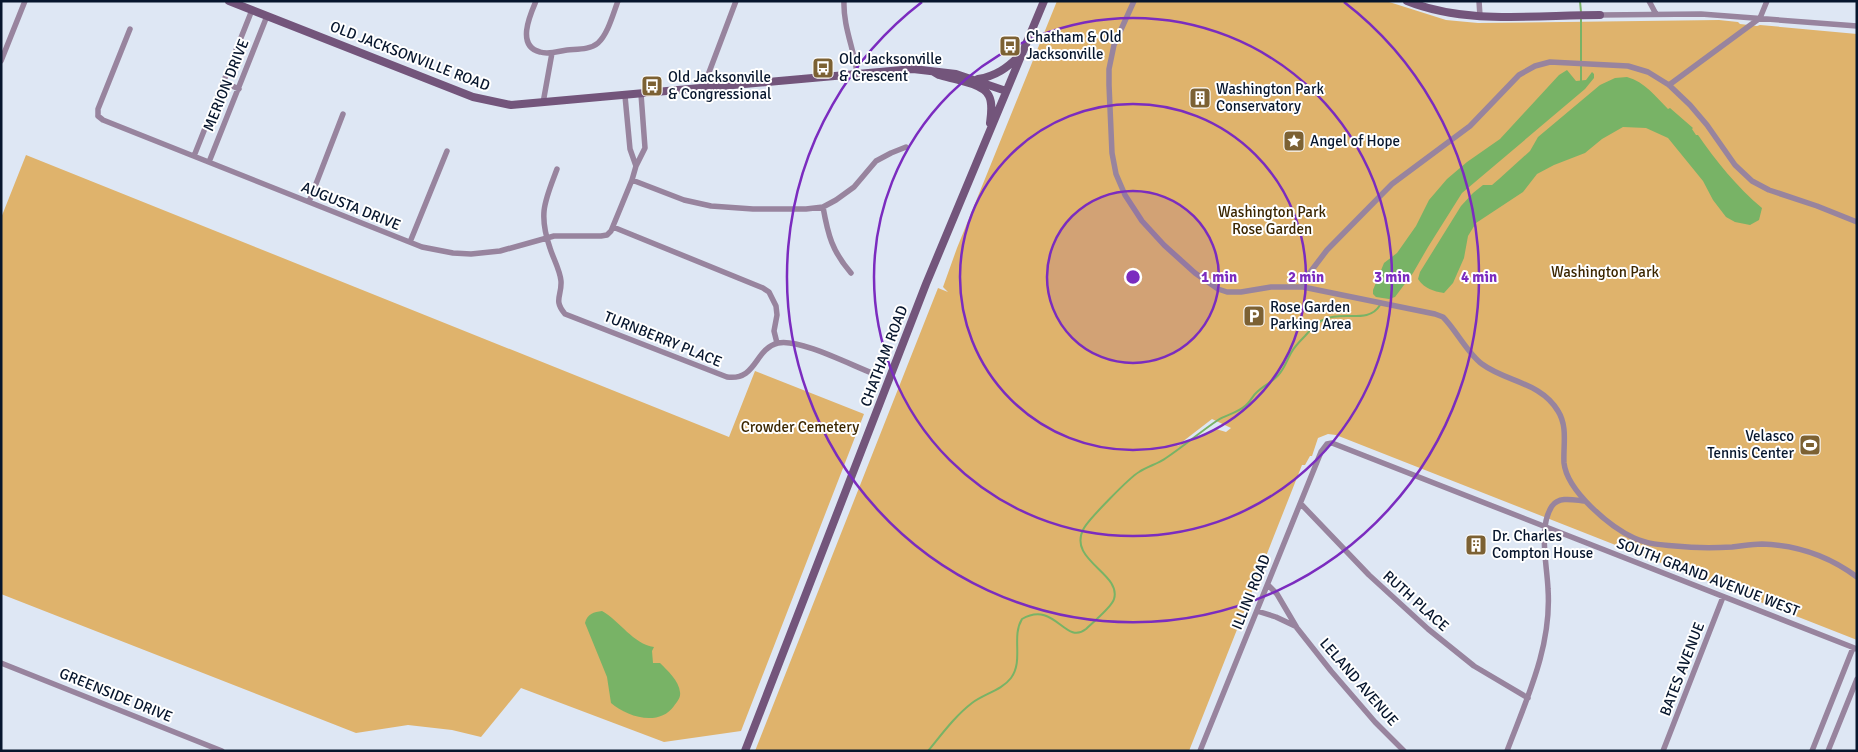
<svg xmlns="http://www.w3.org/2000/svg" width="1858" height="752" viewBox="0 0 1858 752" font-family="Signika,sans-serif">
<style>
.green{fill:#dfb36c;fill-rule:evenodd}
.water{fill:#78b366}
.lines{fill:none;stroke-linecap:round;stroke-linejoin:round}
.stream{stroke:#78b366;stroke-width:2}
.street{stroke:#98849e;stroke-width:5.5}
.secondary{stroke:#73557b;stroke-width:8}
.ring{fill:none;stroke:#7b2cbf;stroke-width:2.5}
.labels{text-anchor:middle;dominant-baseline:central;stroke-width:4;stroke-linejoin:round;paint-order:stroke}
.poi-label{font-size:15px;fill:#07162d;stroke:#fff;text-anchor:start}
.street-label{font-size:15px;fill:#07162d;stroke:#fff}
.park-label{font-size:15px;fill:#3b2600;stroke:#fff}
.centre{fill:#7b2cbf;stroke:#fff;stroke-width:2.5}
.ring-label{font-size:15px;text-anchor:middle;font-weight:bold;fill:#7b2cbf;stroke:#fff;stroke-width:4;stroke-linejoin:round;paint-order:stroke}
</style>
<rect width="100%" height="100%" fill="#dee7f4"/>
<!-- green -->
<path class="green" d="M1057 1H1386L1446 20 1478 23 1719 20 1738 22 1740 24 1757 26 1760 25 1857 34V640L1336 435 1328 434 1318 438 1312 456H1310L1305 465H1302L1189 751H755L938 288 948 292 943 287 957 248ZM1212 419 1231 428 1226 432 1216 429 1177 446Z
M26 155 729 437 755 371 864 414 741 731 664 742 521 688 481 737 452 730 408 725 356 733 1 594V218Z"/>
<!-- water -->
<path class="water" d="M1567 70 1576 81 1586 80 1592 72 1594 74V78L1585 89 1462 193 1428 247 1413 273 1395 297 1389 299 1376 297 1373 294V290L1384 263 1397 253 1416 226 1429 200 1447 179 1467 162 1500 139 1559 75Z
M1627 77C1645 82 1655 96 1668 109L1670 108 1693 128 1692 129 1696 135H1698C1716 161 1737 187 1762 208L1759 220 1750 225 1735 222 1726 217 1713 200 1703 181 1668 138 1646 128 1623 127 1602 139 1585 153 1554 165 1537 174 1523 192 1476 223 1468 236 1464 258 1453 283 1444 293C1433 291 1425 289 1418 279L1420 272 1461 206 1473 193 1483 185H1492L1499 179 1530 151 1538 137 1600 85 1615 78Z
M602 611C620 621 633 644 654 647L652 651 653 663H660C667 670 679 681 680 692 681 698 677 702 674 706 659 727 627 717 611 703L607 677 585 623C587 614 594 612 602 611Z"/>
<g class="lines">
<!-- stream -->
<path class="stream" d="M1580 1 1581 12
M1581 82V16
M928 751C942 734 955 716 972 703 984 694 1002 690 1011 678 1024 660 1011 637 1022 619 1055 600 1065 646 1086 629 1093 622 1112 607 1114 599 1122 573 1066 560 1084 528 1090 518 1129 478 1139 472 1148 466 1158 464 1166 458 1184 446 1200 432 1218 420 1226 415 1237 413 1245 406 1250 403 1252 396 1257 392 1264 385 1275 381 1280 373 1285 367 1287 360 1291 353 1294 347 1300 341 1305 336 1310 330 1317 322 1325 319 1343 311 1369 324 1380 305"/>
<!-- street -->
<path class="street" d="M536 1C530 15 516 46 540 52 549 55 559 51 567 50 577 49 590 50 598 43 608 34 613 14 618 1
M844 1C843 26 854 49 857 73
M1134 1 1114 45 1109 69V85L1112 153 1116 174 1125 195 1142 221 1164 245 1195 273 1218 289 1227 292H1241L1271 287H1303L1435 314 1443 317C1456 330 1468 354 1482 364 1506 382 1541 382 1558 411 1568 427 1563 445 1564 463 1567 491 1610 527 1634 538 1647 544 1661 545 1675 546 1694 548 1713 548 1732 547 1742 546 1752 544 1762 544 1797 545 1829 556 1857 577
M1479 1 1480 16
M1649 1 1656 14
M1600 15 1701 14 1857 26
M1760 18 1767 1
M1 61 25 1
M223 82 239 89
M1669 85 1760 18
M709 88 708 75 736 1
M625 96 630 149 636 166
M543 103 552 53
M98 116 103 120 422 247 453 253 471 254 500 251 554 236H601L607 235 611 231 632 180 636 166 645 148 641 94
M98 116V109L130 29
M194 156 252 10
M209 162 267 16
M557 169C545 201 538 213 550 248 553 258 560 270 561 281 562 296 553 300 565 314L727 377C757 381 754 349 778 343 798 338 851 365 872 373
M632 180 684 200 711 206 753 209H806L823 207 836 200 854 187 876 161 891 153 906 147
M309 202 343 114
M823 207C828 235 832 251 851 273
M613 227 763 288 769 292 776 306 777 315 774 331 777 343
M410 242 447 151
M1303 287 1308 275 1327 250 1392 184 1470 126 1519 75 1535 66 1550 62 1628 66 1648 72 1669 85 1690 105 1707 125 1735 165 1752 181 1769 190 1817 206 1857 222
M1301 504 1369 575 1428 629 1474 666 1528 698
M1268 585 1277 594 1297 628 1331 671 1375 722 1404 751
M1257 611 1276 617 1295 626
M1 663 222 751
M1200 751 1321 452 1327 444 1332 443 1857 649
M1507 751C1527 698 1552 646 1548 589 1547 564 1538 527 1552 506 1559 496 1574 500 1584 501
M1663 751 1723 597
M1812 751 1853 648
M1828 751 1857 679"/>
<!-- secondary -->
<path class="secondary" d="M229 1 473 97 511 105 913 69 956 74 1006 91
M1407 1C1467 25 1536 15 1600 15
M934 72 939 75C952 79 983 83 989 96 993 104 991 115 990 123
M978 79C996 76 1007 68 1019 56
M745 751 926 284 1044 1"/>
</g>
<!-- distance rings -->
<circle cx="1133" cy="277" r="86" fill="#7b2cbf" fill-opacity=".12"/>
<g class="ring">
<circle cx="1133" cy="277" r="86"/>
<circle cx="1133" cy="277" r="173"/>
<circle cx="1133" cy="277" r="259"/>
<path d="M1344 2A346 346 0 1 1 922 2"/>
</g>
<!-- icons -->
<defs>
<g id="bus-square" transform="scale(1.125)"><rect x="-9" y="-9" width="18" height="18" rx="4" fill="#7c6133" stroke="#fff"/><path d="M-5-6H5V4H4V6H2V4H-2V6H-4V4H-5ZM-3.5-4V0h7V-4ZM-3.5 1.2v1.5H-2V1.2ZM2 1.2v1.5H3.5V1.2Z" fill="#fff"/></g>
<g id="building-square" transform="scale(1.125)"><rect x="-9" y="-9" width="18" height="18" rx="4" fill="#7c6133" stroke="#fff"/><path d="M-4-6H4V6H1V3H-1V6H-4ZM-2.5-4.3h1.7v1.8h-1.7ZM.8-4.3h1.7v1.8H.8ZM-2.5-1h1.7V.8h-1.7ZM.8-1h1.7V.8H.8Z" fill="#fff"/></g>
<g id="sight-square" transform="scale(1.125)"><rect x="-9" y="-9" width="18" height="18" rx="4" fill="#7c6133" stroke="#fff"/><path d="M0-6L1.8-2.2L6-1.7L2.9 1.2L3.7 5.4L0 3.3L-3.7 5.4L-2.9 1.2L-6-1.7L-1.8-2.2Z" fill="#fff"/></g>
<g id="parking-square" transform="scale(1.125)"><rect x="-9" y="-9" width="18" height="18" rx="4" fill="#7c6133" stroke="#fff"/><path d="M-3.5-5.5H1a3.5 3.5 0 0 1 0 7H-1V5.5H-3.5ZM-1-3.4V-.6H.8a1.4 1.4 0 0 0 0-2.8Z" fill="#fff"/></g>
<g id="stadium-square" transform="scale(1.125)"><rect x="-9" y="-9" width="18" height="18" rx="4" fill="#7c6133" stroke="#fff"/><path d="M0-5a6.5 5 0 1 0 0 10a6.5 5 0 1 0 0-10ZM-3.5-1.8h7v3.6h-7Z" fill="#fff"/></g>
</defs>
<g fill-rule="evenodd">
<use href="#bus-square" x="1010" y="46"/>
<use href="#bus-square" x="823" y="68"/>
<use href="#bus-square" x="652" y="86"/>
<use href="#building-square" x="1200" y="98"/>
<use href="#sight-square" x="1294" y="141"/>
<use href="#parking-square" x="1254" y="316"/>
<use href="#stadium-square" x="1810" y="445"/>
<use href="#building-square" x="1476" y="545"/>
</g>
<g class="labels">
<!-- poi labels -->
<g class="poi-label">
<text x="1026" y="37">Chatham &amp; Old<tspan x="1026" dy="17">Jacksonville</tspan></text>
<text x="839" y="59">Old Jacksonville<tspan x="839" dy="17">&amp; Crescent</tspan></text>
<text x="668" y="77">Old Jacksonville<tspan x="668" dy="17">&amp; Congressional</tspan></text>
<text x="1216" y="89">Washington Park<tspan x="1216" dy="17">Conservatory</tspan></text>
<text x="1310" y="141">Angel of Hope</text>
<text x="1270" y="307">Rose Garden<tspan x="1270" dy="17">Parking Area</tspan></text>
<text x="1794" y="436" text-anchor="end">Velasco<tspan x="1794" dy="17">Tennis Center</tspan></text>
<text x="1492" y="536">Dr. Charles<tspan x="1492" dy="17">Compton House</tspan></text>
</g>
<!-- street labels -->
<g class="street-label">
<text transform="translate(410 56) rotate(21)">OLD JACKSONVILLE ROAD</text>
<text transform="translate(226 85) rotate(-68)">MERION DRIVE</text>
<text transform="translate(351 206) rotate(22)">AUGUSTA DRIVE</text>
<text transform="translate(663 339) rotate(22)">TURNBERRY PLACE</text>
<text transform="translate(884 356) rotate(-69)">CHATHAM ROAD</text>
<text transform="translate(1708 577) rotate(21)">SOUTH GRAND AVENUE WEST</text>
<text transform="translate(1251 592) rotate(-68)">ILLINI ROAD</text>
<text transform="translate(1416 601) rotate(42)">RUTH PLACE</text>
<text transform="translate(1682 669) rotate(-69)">BATES AVENUE</text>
<text transform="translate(1359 682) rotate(49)">LELAND AVENUE</text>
<text transform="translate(116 695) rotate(22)">GREENSIDE DRIVE</text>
</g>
<!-- park labels -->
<g class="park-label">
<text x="1272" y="212">Washington Park<tspan x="1272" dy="17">Rose Garden</tspan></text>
<text x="1605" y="272">Washington Park</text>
<text x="800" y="427">Crowder Cemetery</text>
</g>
</g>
<circle cx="1133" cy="277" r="8" class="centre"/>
<g class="ring-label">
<text x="1219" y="282">1 min</text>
<text x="1306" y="282">2 min</text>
<text x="1392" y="282">3 min</text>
<text x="1479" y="282">4 min</text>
</g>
<!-- border -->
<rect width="1858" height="752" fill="none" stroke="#07162d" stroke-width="5"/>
</svg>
